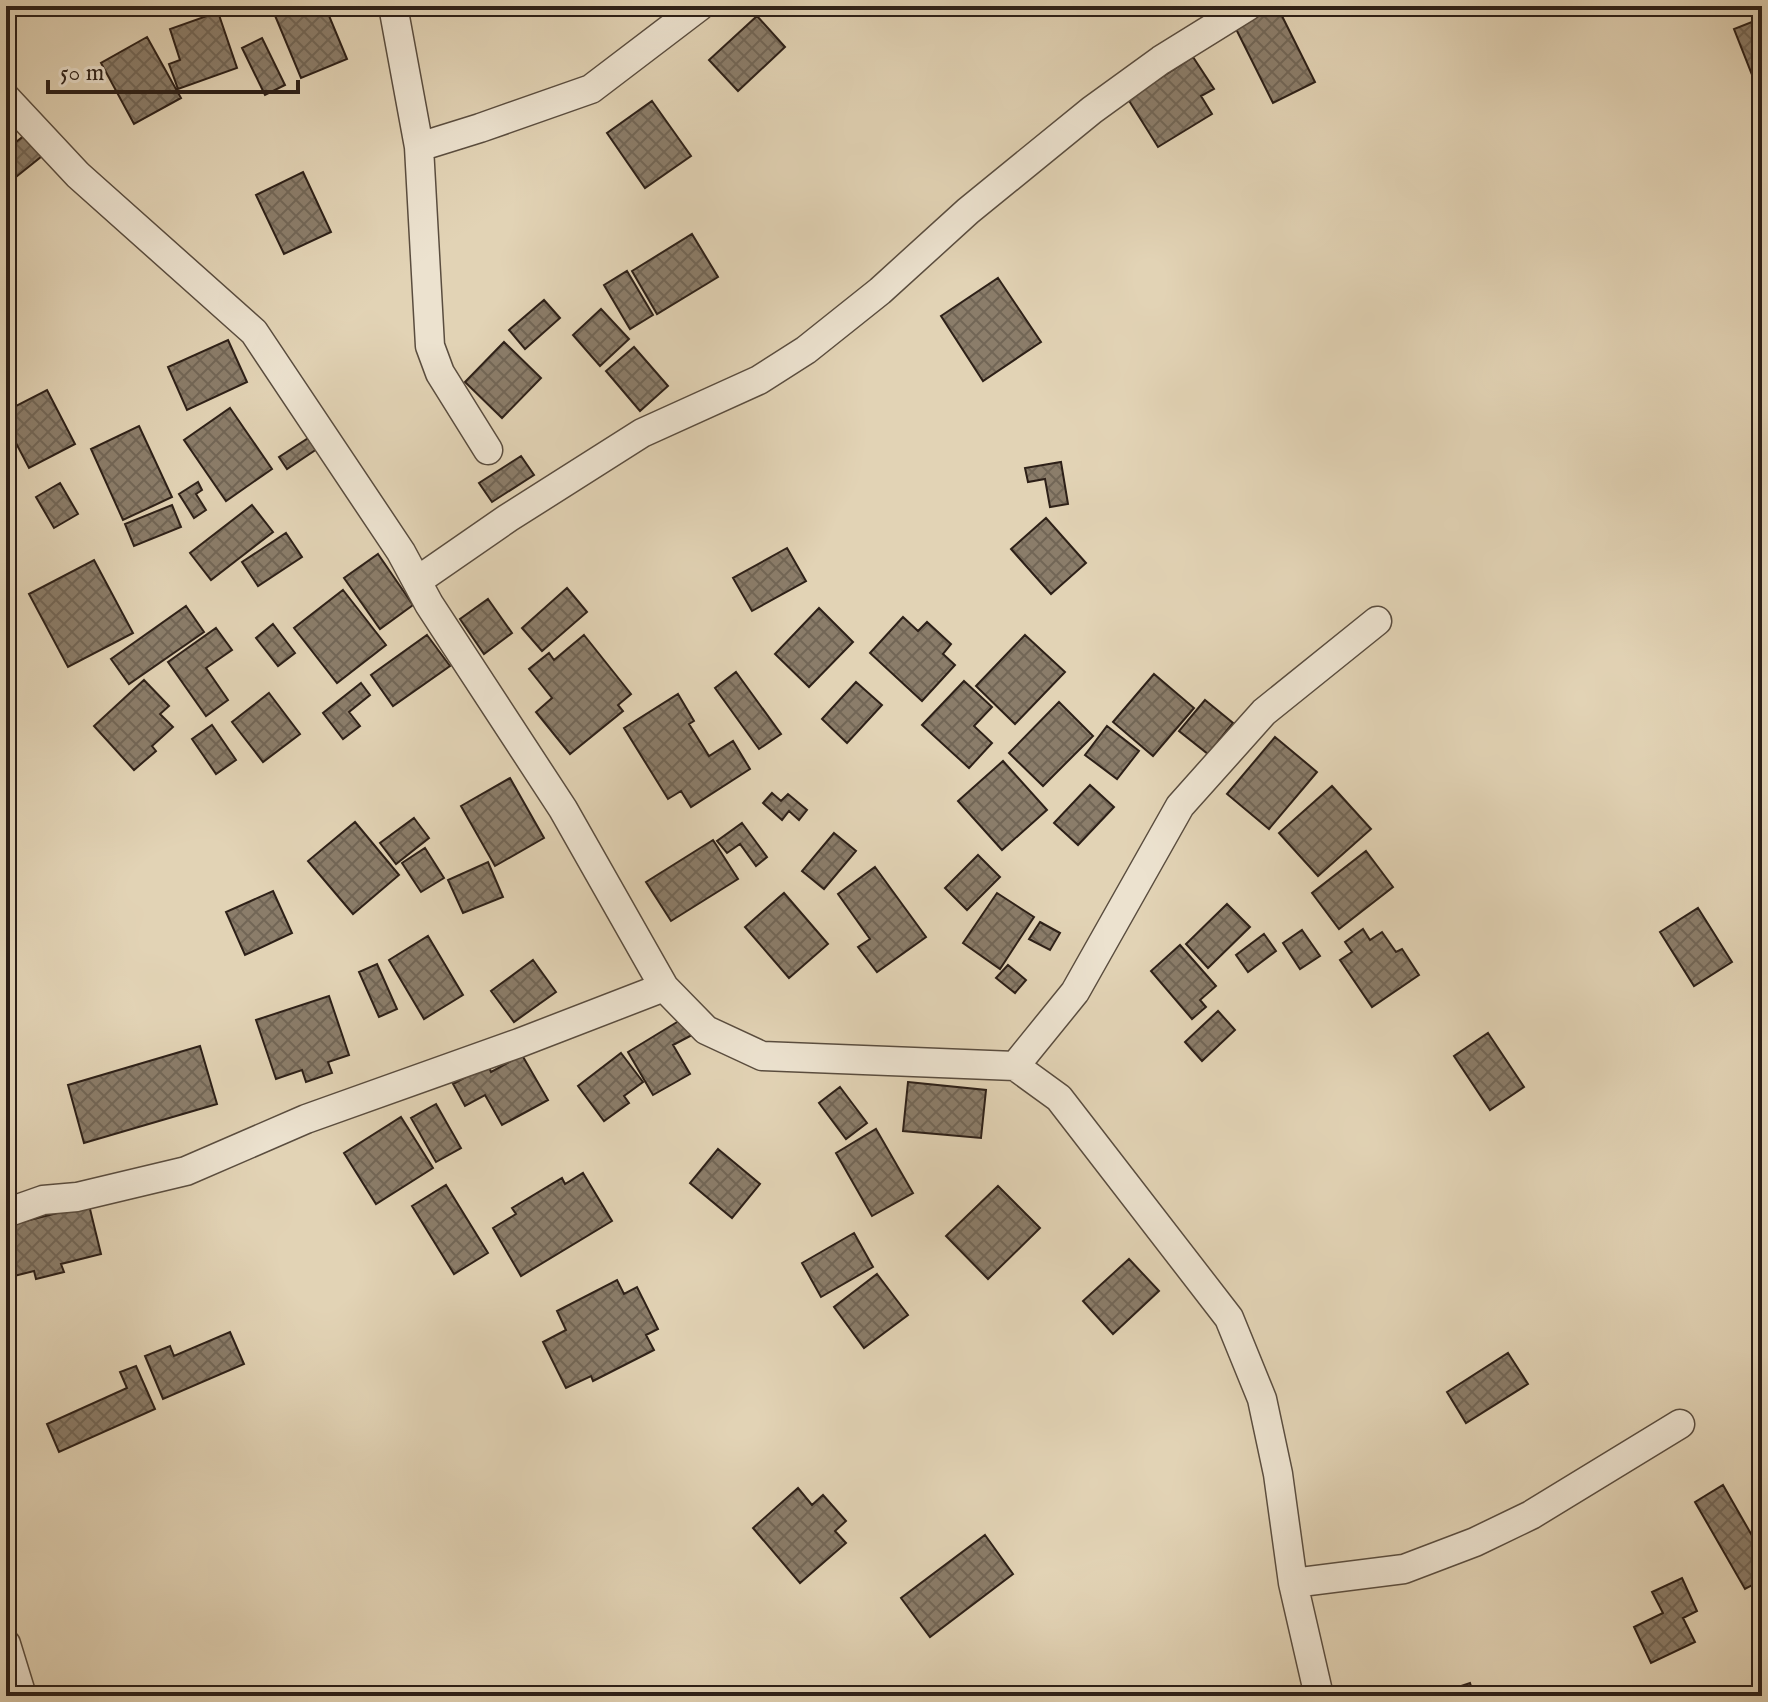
<svg xmlns="http://www.w3.org/2000/svg" width="1768" height="1702" viewBox="0 0 1768 1702" font-family="'IM FELL English',serif">
<style>
.building{fill:url(#building-cross-hatch);stroke:#2d2018;stroke-width:2}
.lines{fill:none;stroke-linecap:round;stroke-linejoin:round}
.street-casing{stroke:#5a4d3f;stroke-width:31}
.street{stroke:#ece2cf;stroke-width:28}
</style>
<defs>
<pattern id="building-cross-hatch" width="8" height="8" patternUnits="userSpaceOnUse" patternTransform="scale(2)"><rect width="8" height="8" fill="#8b7d6a"/><path d="M0 0l8 8M0 8l8-8" fill="none" stroke="#726656"/></pattern>
</defs>
<rect width="100%" height="100%" fill="#e2d3b5"/>
<filter id="stains"><feTurbulence type="fractalNoise" baseFrequency=".0025" numOctaves="4"/><feColorMatrix values="0 0 0 0 .2 0 0 0 0 .09 0 0 0 0 .02 0 0 0 .5 -.17"/></filter>
<radialGradient id="worn" r=".72"><stop offset=".6" stop-color="#630" stop-opacity="0"/><stop offset="1" stop-color="#630" stop-opacity=".3"/></radialGradient>
<!-- building -->
<path class="building" d="M271 6H325L347 59 301 78Z
M1277 6 1315 82 1273 103 1235 27Z
M218 12 237 68 178 89 169 64 180 60 170 29Z
M757 16 785 47 738 91 709 60Z
M1762 18V94L1760 95 1734 29Z
M147 37 181 98 134 124 101 63Z
M262 38 285 85 265 95 242 48Z
M1193 57 1214 89 1201 96 1212 114 1158 147 1128 99Z
M652 101 691 156 645 188 607 133Z
M25 135 42 156 6 185V150Z
M303 172 331 232 284 254 256 195Z
M692 234 718 277 657 314 632 271Z
M627 271 653 315 630 329 604 285Z
M998 278 1041 342 983 381 941 316Z
M544 300 560 318 525 349 509 330Z
M601 309 629 339 600 366 573 335Z
M228 340 247 382 187 410 168 367Z
M504 342 541 378 502 418 465 382Z
M634 347 668 386 640 411 606 371Z
M47 390 75 444 29 468 6 424V411Z
M230 408 272 469 226 501 184 440Z
M139 426 172 497 123 520 91 449Z
M310 437 317 449 287 469 279 457Z
M521 456 534 475 492 502 479 483Z
M1061 462 1068 504 1050 507 1045 479 1028 482 1025 468Z
M198 482 202 490 196 494 206 510 194 518 179 494Z
M60 483 78 514 54 528 36 497Z
M172 505 181 527 134 546 125 524Z
M252 505 273 532 211 580 190 553Z
M1046 518 1086 563 1051 594 1011 549Z
M286 533 302 557 258 586 242 562Z
M787 548 806 581 752 611 733 578Z
M378 554 413 605 380 629 344 578Z
M94 560 133 633 68 667 29 594Z
M567 588 587 612 542 651 522 628Z
M343 590 386 645 337 683 294 628Z
M488 599 512 633 484 654 460 619Z
M186 606 204 632 129 684 111 659Z
M819 608 853 642 809 687 775 654Z
M903 617 918 631 927 622 951 644 943 654 955 665 922 701 870 653Z
M273 624 295 653 278 666 256 638Z
M216 628 232 650 206 668 228 700 206 716 168 662Z
M427 635 450 666 393 706 371 675Z
M584 635 631 694 618 705 623 711 570 754 536 712 552 698 529 669 549 653 554 660Z
M1025 635 1065 672 1015 724 976 686Z
M736 672 781 734 759 749 715 688Z
M1154 674 1194 708 1153 756 1113 722Z
M144 680 169 706 160 714 173 727 152 746 156 751 134 770 94 726Z
M964 681 992 707 974 726 992 743 969 768 922 725Z
M856 682 882 705 847 743 822 719Z
M361 683 370 695 349 712 360 726 343 739 323 713Z
M269 693 300 734 263 762 232 722Z
M678 694 694 721 689 724 709 756 733 741 750 769 691 807 681 791 668 799 624 728Z
M1205 700 1233 723 1208 754 1179 731Z
M1059 702 1093 736 1043 786 1009 753Z
M212 725 236 760 216 774 192 739Z
M1107 726 1139 751 1117 779 1085 755Z
M1275 737 1317 772 1269 829 1227 794Z
M1003 761 1047 810 1002 850 958 801Z
M510 778 544 838 495 866 461 806Z
M1090 785 1114 807 1078 845 1054 823Z
M1332 786 1371 829 1318 876 1279 833Z
M772 793 781 801 788 794 807 810 799 820 789 811 782 820 763 803Z
M414 818 429 838 396 864 380 843Z
M355 822 399 875 353 914 308 861Z
M742 823 767 857 756 866 740 844 727 853 717 841Z
M834 833 856 851 824 889 802 871Z
M713 840 738 879 671 921 646 882Z
M425 848 444 878 421 892 402 863Z
M1366 851 1393 887 1339 929 1312 893Z
M978 855 1000 877 967 910 945 888Z
M488 862 503 897 463 913 448 880Z
M875 867 926 937 877 972 858 947 870 939 838 894Z
M273 891 292 933 245 955 226 912Z
M784 893 828 944 789 978 745 927Z
M997 893 1034 917 1000 969 963 943Z
M1227 904 1250 927 1208 968 1186 944Z
M1698 908 1732 962 1694 986 1660 932Z
M1040 922 1060 933 1050 950 1029 939Z
M1363 929 1370 940 1382 932 1396 952 1402 949 1419 975 1372 1007 1340 960 1352 952 1345 942Z
M1302 930 1320 956 1300 969 1283 943Z
M1264 934 1276 951 1248 972 1236 955Z
M428 936 463 995 424 1019 389 960Z
M1180 945 1216 986 1200 1000 1206 1007 1192 1019 1151 971Z
M533 960 556 992 514 1022 491 991Z
M377 964 397 1009 379 1017 359 972Z
M1008 965 1026 980 1015 993 996 978Z
M329 996 349 1055 328 1062 332 1073 306 1082 302 1070 276 1079 256 1020Z
M1218 1011 1235 1030 1202 1061 1185 1042Z
M682 1019 692 1035 673 1045 690 1074 653 1095 628 1052Z
M1488 1033 1524 1087 1490 1110 1454 1056Z
M200 1046 217 1104 84 1143 68 1085Z
M621 1053 643 1082 624 1096 629 1103 604 1121 578 1086Z
M522 1055 548 1100 502 1125 485 1095 465 1106 453 1084 488 1065 491 1072Z
M908 1082 986 1090 981 1138 903 1131Z
M840 1087 867 1123 846 1139 819 1103Z
M436 1104 461 1148 436 1162 411 1118Z
M401 1117 433 1168 376 1204 344 1153Z
M876 1129 913 1193 872 1216 836 1153Z
M718 1149 760 1184 732 1218 690 1183Z
M583 1173 612 1221 521 1276 493 1228 516 1214 512 1208 562 1178 565 1184Z
M446 1185 488 1253 454 1274 412 1206Z
M998 1186 1040 1228 988 1279 946 1236Z
M89 1205 101 1254 61 1264 64 1272 36 1279 34 1271 14 1276 6 1243V1226Z
M854 1233 873 1267 821 1297 802 1263Z
M1129 1259 1159 1291 1113 1334 1083 1301Z
M877 1274 908 1315 864 1348 834 1307Z
M617 1280 624 1294 637 1287 658 1329 646 1335 654 1350 593 1381 591 1376 566 1388 543 1342 566 1330 557 1311Z
M230 1332 244 1364 163 1399 145 1356 170 1346 174 1356Z
M1508 1353 1528 1384 1466 1423 1447 1392Z
M136 1366 155 1409 59 1452 47 1424 127 1388 120 1372Z
M1723 1485 1762 1553V1580L1745 1589 1695 1502Z
M798 1488 812 1505 823 1495 846 1521 835 1531 846 1543 800 1583 753 1528Z
M985 1535 1013 1574 930 1637 901 1598Z
M1682 1578 1697 1611 1683 1618 1695 1642 1651 1663 1634 1627 1663 1613 1652 1592Z
M1470 1683 1474 1696H1431Z"/>
<g class="lines">
<!-- street casing -->
<g class="street-casing">
<path id="street" d="M393 6 419 147 480 128 591 89 700 6
M6 98 78 175 254 332 401 552 429 604 563 809 664 987 706 1030 762 1056 1015 1066 1059 1098 1229 1318 1262 1399 1278 1474 1293 1583 1319 1696
M419 147 430 346 440 373 488 450
M417 581 508 518 642 433 759 380 806 350 880 291 968 211 1092 110 1161 60 1248 6
M1015 1066 1075 992 1180 806 1264 712 1377 621
M6 1213 43 1200 77 1197 186 1171 306 1119 519 1043 664 987
M1293 1583 1404 1569 1475 1542 1531 1515 1680 1424
M6 1644 22 1696"/>
</g>
<!-- street -->
<use href="#street" class="street"/>
</g>
<!-- margin -->
<rect width="1768" height="1702" fill="none" stroke="#e2d3b5" stroke-width="32"/>
<rect x="8" y="8" width="1752" height="1686" fill="none" stroke="#2d2018" stroke-width="4"/>
<rect x="16" y="16" width="1736" height="1670" fill="none" stroke="#2d2018" stroke-width="2"/>
<!-- scale -->
<path d="M48 80v12h250v-12" fill="none" stroke="#2d2018" stroke-width="4"/>
<text x="60" y="80" font-size="24" fill="#2d2018" stroke="#ece2cf" stroke-width="6" paint-order="stroke">50 m</text>
<rect width="100%" height="100%" filter="url(#stains)"/>
<rect width="100%" height="100%" fill="url(#worn)"/>
</svg>
